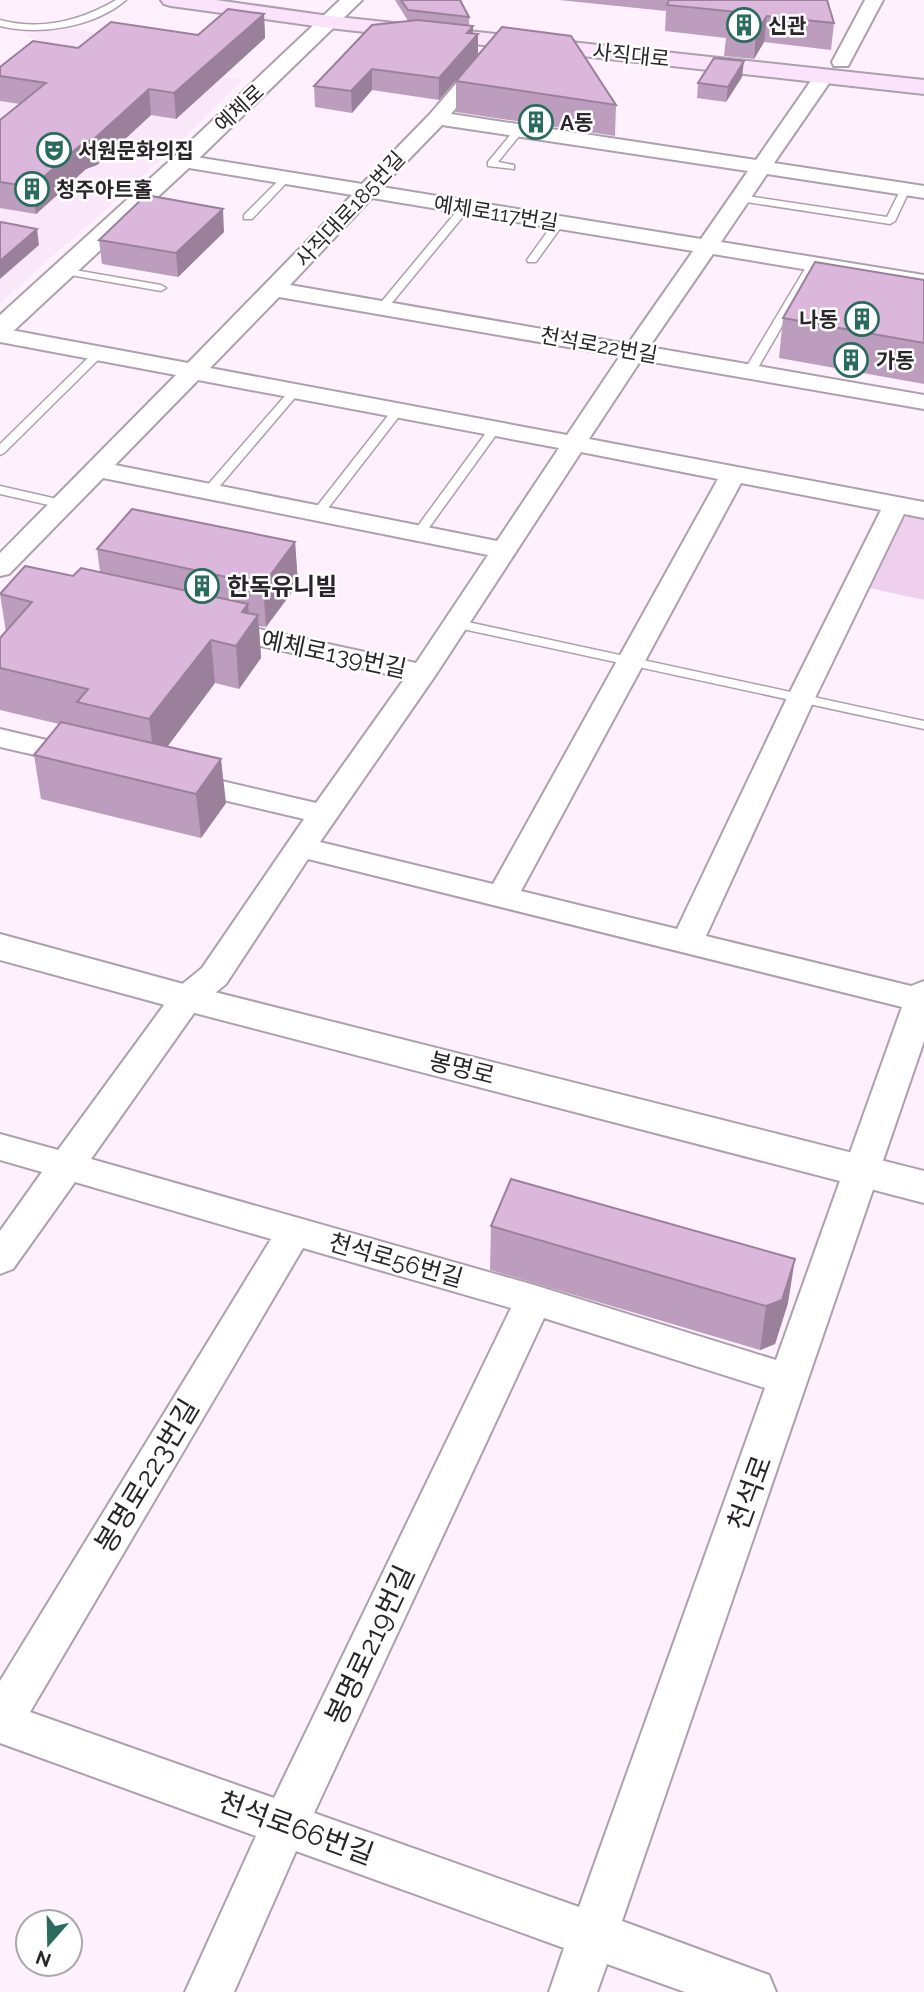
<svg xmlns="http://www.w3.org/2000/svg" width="924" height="1992" viewBox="0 0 924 1992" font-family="Raleway,'Noto Sans KR',sans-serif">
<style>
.built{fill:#fae7fa}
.green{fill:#eed0ee}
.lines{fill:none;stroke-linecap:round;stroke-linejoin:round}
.service-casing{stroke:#aca0ac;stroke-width:3}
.minor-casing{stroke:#aca0ac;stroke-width:4}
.tertiary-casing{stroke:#aca0ac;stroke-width:4}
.secondary-casing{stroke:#aca0ac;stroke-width:4}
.service{fill:#fff;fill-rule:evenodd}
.minor{fill:#fff;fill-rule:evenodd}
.tertiary{fill:#fff;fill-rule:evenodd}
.secondary{fill:#fae3fb;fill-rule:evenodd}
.wall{fill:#bd9dbd}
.shaded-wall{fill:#9a809a}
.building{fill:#dcb7dc;stroke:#9a809a;stroke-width:2}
.labels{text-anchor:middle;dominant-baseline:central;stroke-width:5;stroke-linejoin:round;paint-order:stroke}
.far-poi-label{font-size:21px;font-weight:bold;fill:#2a252a;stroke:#fff;text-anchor:start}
.far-street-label{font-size:21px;fill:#2a252a;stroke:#fff}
.poi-label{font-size:24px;font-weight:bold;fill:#2a252a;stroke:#fff;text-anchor:start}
.street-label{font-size:24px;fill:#2a252a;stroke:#fff}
.near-street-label{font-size:28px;fill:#2a252a;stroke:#fff}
</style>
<rect width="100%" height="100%" fill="#fef1fd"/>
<!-- built -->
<path class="built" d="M60 27 169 42 217 76 242 80 165 156 0 303V90L50 44 28 37 36 31Z"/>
<!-- green -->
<path class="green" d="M909 516 924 518V600L865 587 896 523Z"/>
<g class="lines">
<!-- service casing -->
<g class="service-casing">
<path id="service" d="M116 0H126C94 27 40 36 0 26V20C41 31 80 21 116 0Z
M516 128 524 130 498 162 514 165V169L488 166V162Z
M283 176 291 178 252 219H244V215Z
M902 187 910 189 895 221 890 224 740 201 735 198 740 195 887 217Z
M461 206 470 208 386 310H378V306Z
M555 221 564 223 536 262H528L527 260Z
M809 262 818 264 756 371 746 373 744 371Z
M63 268 161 285 166 288 161 291 59 273 58 271Z
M94 352 104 354 4 453 0 455V444Z
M295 388 301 391 299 393 213 494H205V488L291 389Z
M398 407 404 410 322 516H314V510L394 408Z
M495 425 501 428 423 536H415V530L491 426Z
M0 486 66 501 68 504 62 508 0 494Z
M454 619 924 721V729L449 626V620Z"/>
</g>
<!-- minor casing -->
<g class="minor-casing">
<path id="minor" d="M865 0H883L848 66H834L832 62Z
M485 56 494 62 451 114 756 160 817 72H831L834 76 774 163 924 186V198L767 174 721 242 924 275V289L713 254 649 347 924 395V409L641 360 589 439 924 502V518L904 514 815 698 706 936 911 986 924 981V1041L622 1921 769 1975 776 1992H685L607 1964 597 1992H549L564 1948 296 1851 234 1992H185L256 1836 0 1743V1681L271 1239 75 1182 13 1269 0 1274V1231L42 1172 0 1160V1134L58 1150 175 990 202 968 304 819 168 787 164 780 168 773 179 771 316 803 405 678 207 634 203 628 207 622 217 620 416 663 488 555 103 478 9 574 0 576V553L176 375 0 342V328L188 363 352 195 183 167 176 165 173 161 176 157 183 155 362 184 430 114 478 58ZM442 125 748 171 701 239 382 187ZM372 198 693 251 628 344 290 285ZM279 297 620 356 567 435 210 368ZM198 380 559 448 497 541 115 465ZM581 452 718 479 493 884 320 842 437 673ZM741 483 881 510 787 698 677 929 521 891ZM308 859 902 1007 776 1360 534 1285 91 1159 199 1006 226 984ZM303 1248 511 1308 274 1798 30 1712ZM544 1318 765 1388 579 1907 314 1813Z
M0 729 93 751 98 757 93 763 83 766 0 747Z"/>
</g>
<!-- tertiary casing -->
<g class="tertiary-casing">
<path id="tertiary" d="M340 0H362L191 166 9 335 0 337V315L175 156Z
M0 934 187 985 924 1171V1203L187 1011 0 960Z"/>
</g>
<!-- secondary casing -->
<g class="secondary-casing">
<path id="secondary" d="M161 0H216L329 16 924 80V94L329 28 171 6 164 4Z"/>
</g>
<!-- service -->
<use href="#service" class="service"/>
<!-- minor -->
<use href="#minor" class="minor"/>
<!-- tertiary -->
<use href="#tertiary" class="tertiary"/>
<!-- secondary -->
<use href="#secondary" class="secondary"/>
</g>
<!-- wall -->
<path class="wall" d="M395 0H460L469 17V26H473V33L478 55 439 100 372 90 352 113 315 107 314 86 408 21Z
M559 0H827L834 23 831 50 764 42 754 59 724 56 726 38 665 31 666 11Z
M264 14 265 38 176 119 151 115 97 165 86 169 36 214 0 208V120L20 104 0 101V67L78 48 198 35Z
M742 77 726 102 697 98 698 83Z
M456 81 616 105 615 136 456 112Z
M224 232 178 277 102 264 99 240Z
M924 280V384L779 358 783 318Z
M295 542 298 584 266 627 259 626 261 658 239 689 215 683 167 747 226 803 201 838 41 799 34 755 59 724 0 710V638L6 632 0 594 73 576 100 572 97 549Z
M491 1226 788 1303 775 1344 760 1350 490 1270Z"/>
<!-- shaded-wall -->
<path class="shaded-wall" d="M264 14 265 38 176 119 174 93Z
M767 16 764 42 754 59 756 32Z
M473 26V39L478 34V55L439 100V78L467 33Z
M744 61 742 77 726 102 728 87Z
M372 69V90L352 113 351 91Z
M149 89 151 115 97 165 86 169 36 214 32 187 83 143Z
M223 209 224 232 178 277 176 253Z
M37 229 39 245 0 279V261Z
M295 542 298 584 266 627 263 585Z
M248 604 250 626 258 615 261 658 239 689 236 646 242 612Z
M211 640 215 683 155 763 149 719Z
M221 759 226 803 201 838 196 794Z
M795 1259 788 1303 775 1344 760 1350 766 1306Z"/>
<!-- building -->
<path class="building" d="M401 0H460L469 17 408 10Z
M669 0H827L834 23 767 16 756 32 727 29 738 12 667 5Z
M228 9 264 14 174 93 149 89 94 139 83 143 32 187 0 182V120L46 83 0 76V67L33 41 78 48 111 22 198 35Z
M418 20 473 26 467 33 478 34 439 78 372 69 351 91 314 86 372 25Z
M502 27 571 36 616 105 456 81Z
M714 58 744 61 728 87 698 83Z
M146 195 223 209 176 253 99 240Z
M1 222 37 229 0 261V223Z
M815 262 924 280V343L783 318Z
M132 509 295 542 263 585 97 549Z
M25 566 73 576 81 568 248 604 242 612 258 615 236 646 211 640 149 719 77 702 88 689 0 668V638L32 602 0 594Z
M61 722 221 759 196 794 34 755Z
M511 1179 795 1259 782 1300 766 1306 491 1226Z"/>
<!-- icons -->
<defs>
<g id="building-ring" transform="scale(1.75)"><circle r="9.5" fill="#fff" stroke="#296c5d" stroke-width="1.5"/><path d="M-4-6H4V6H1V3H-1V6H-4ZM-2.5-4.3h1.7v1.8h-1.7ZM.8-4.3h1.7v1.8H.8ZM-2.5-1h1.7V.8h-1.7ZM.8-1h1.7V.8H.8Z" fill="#296c5d"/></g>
<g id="theatre-ring" transform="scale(1.75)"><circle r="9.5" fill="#fff" stroke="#296c5d" stroke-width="1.5"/><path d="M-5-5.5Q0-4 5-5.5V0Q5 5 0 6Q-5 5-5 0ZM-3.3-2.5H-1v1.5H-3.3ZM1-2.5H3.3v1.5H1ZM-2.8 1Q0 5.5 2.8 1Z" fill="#296c5d"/></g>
</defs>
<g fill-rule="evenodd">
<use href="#building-ring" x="744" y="25"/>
<use href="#building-ring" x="536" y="122"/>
<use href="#theatre-ring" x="54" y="150"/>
<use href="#building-ring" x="32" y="189"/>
<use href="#building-ring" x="862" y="319"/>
<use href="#building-ring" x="851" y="360"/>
<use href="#building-ring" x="202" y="586"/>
</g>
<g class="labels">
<!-- far-poi labels -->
<g class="far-poi-label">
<text x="768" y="25">신관</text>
<text x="560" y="122">A동</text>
<text x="78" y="150">서원문화의집</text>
<text x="56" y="189">청주아트홀</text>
<text x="838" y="319" text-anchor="end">나동</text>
<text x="876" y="360">가동</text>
</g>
<!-- far-street labels -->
<g class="far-street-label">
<text transform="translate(631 55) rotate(6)">사직대로</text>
<text transform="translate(239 108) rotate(-43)">예체로</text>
<text transform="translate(350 209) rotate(-47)">사직대로185번길</text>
<text transform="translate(496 213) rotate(9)">예체로117번길</text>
<text transform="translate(599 345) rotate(10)">천석로22번길</text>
</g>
<!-- poi labels -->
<g class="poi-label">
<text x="227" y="586">한독유니빌</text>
</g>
<!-- street labels -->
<g class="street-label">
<text transform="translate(334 654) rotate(12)">예체로139번길</text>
<text transform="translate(462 1068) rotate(14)">봉명로</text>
<text transform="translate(396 1260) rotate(16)">천석로56번길</text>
</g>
<!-- near-street labels -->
<g class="near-street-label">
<text transform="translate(147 1476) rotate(-59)">봉명로223번길</text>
<text transform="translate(750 1493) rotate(-70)">천석로</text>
<text transform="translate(370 1645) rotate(-65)">봉명로219번길</text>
<text transform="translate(296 1828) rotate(20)">천석로66번길</text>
</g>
</g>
<!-- north arrow -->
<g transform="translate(49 1943) rotate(200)"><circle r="33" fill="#ffffff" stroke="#aaa8aa" stroke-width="2"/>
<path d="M0-5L12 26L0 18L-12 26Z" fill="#296c5d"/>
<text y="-10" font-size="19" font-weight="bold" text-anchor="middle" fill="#2a252a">N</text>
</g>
</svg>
